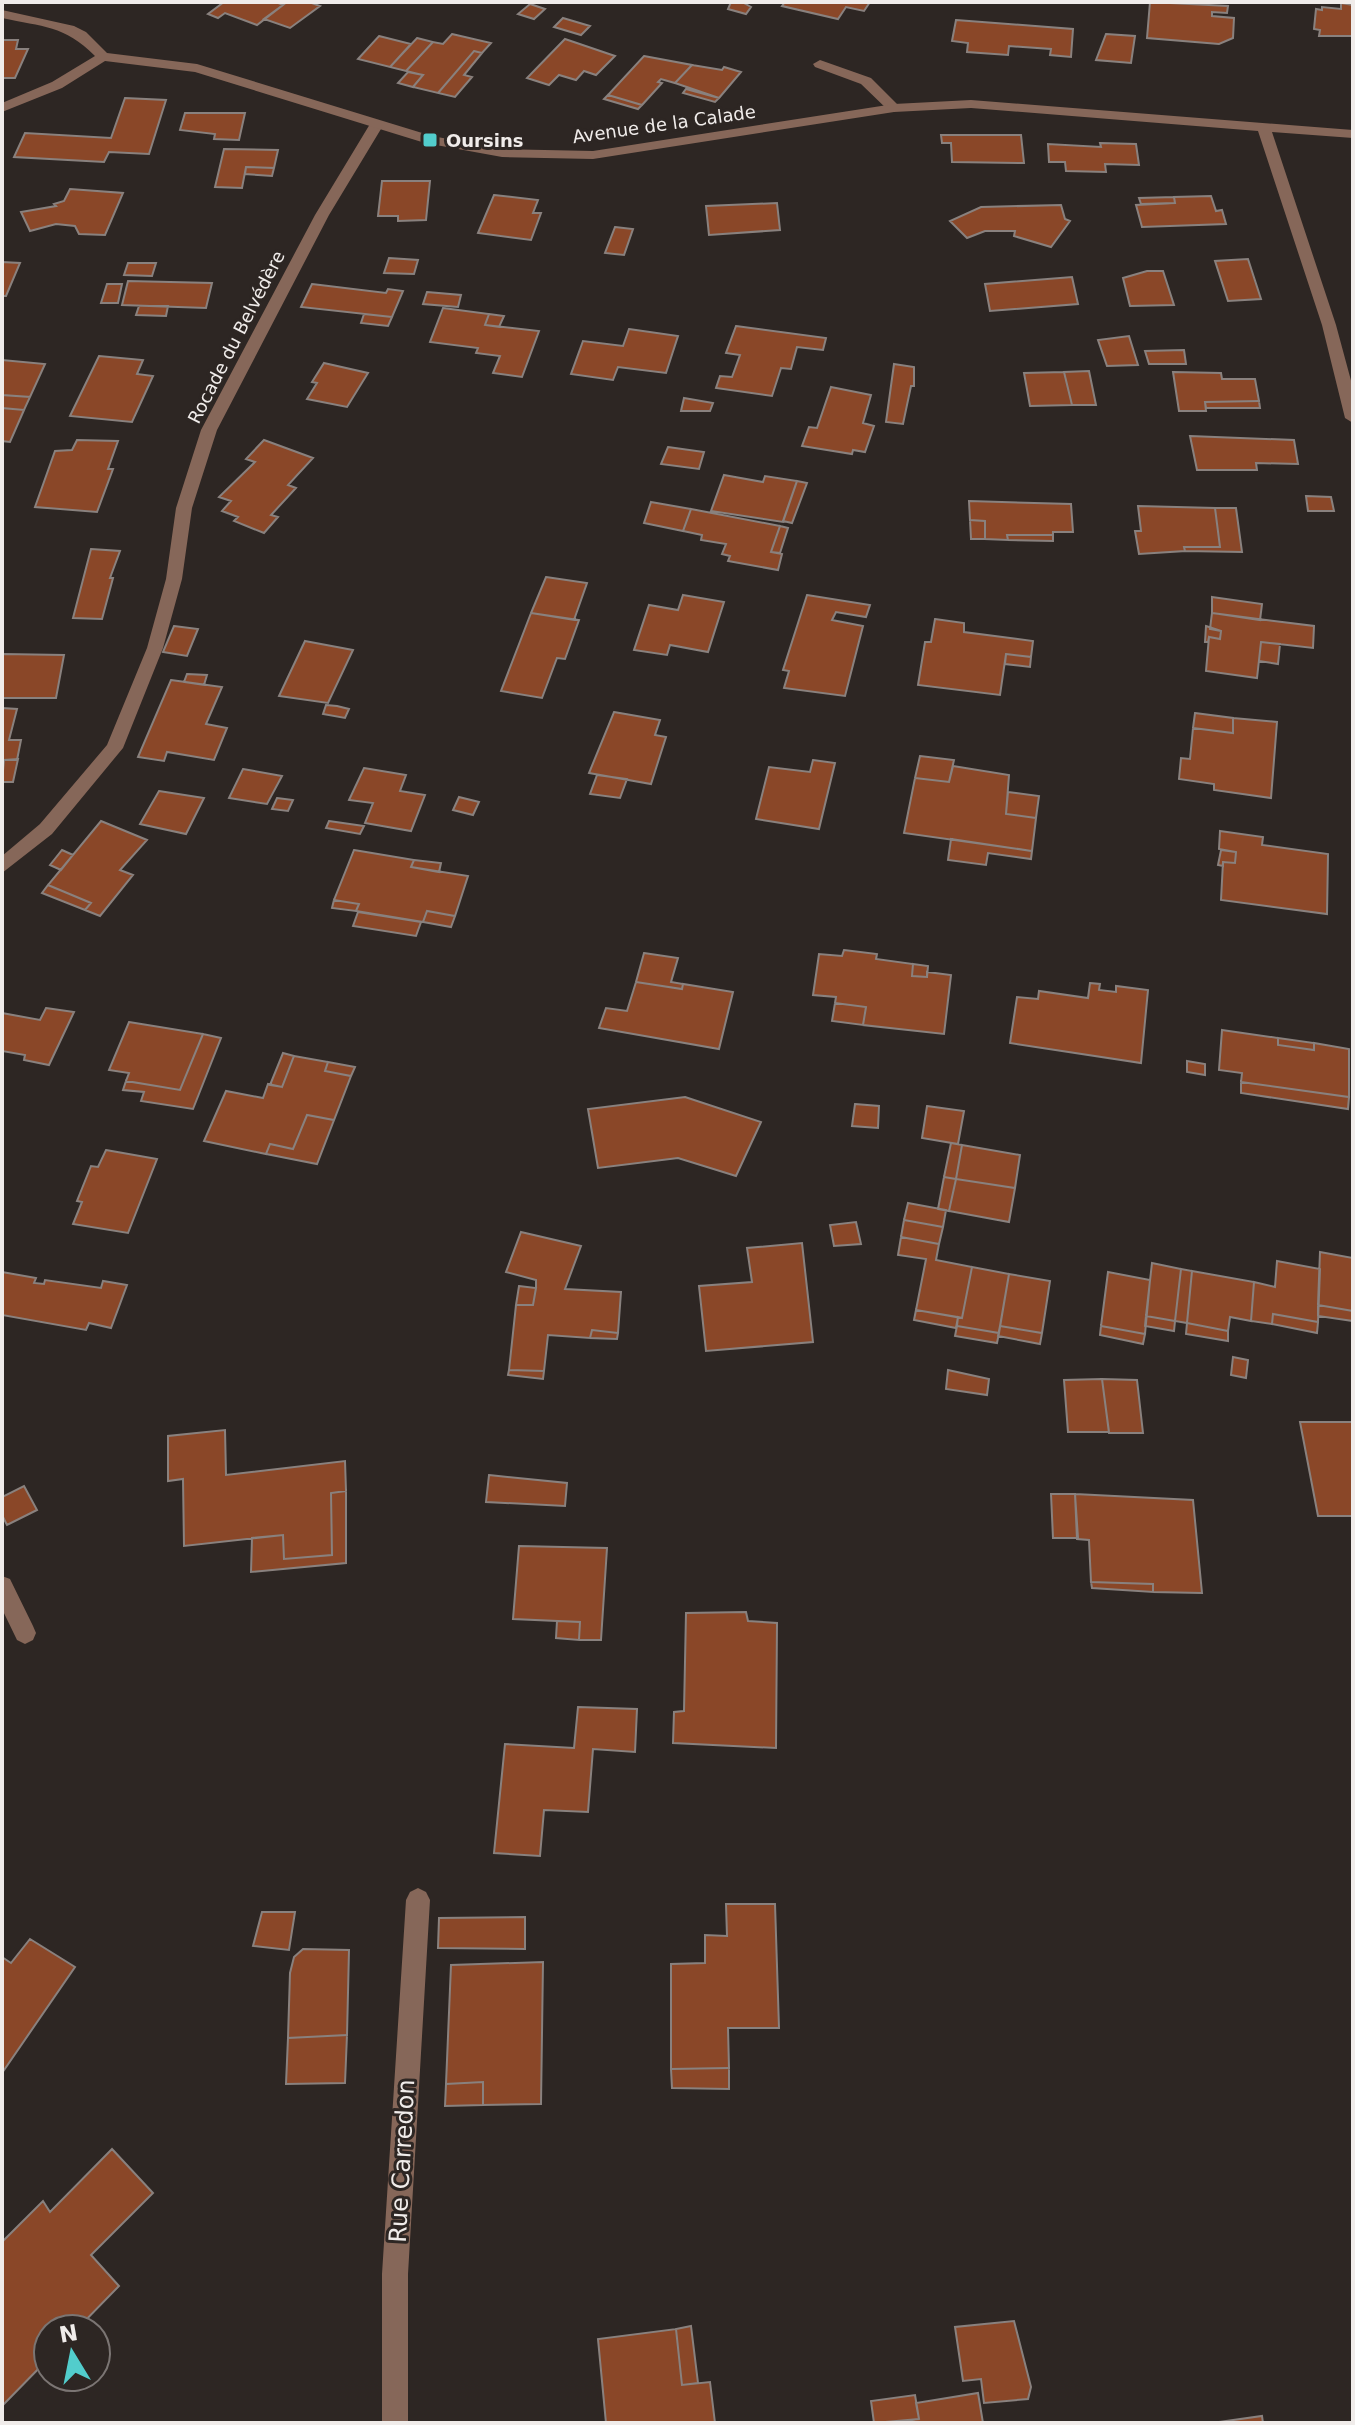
<svg xmlns="http://www.w3.org/2000/svg" width="1355" height="2425" viewBox="0 0 1355 2425" font-family="'DejaVu Sans',sans-serif">
<style>
.building{fill:#8a4728;stroke:#89817e;stroke-width:2}
.lines{fill:none;stroke-linecap:round;stroke-linejoin:round}
.minor{fill:#866759;fill-rule:evenodd}
.tertiary{fill:#866759;fill-rule:evenodd}
.poi-dot{fill:#52cdcc;stroke:#2d2623;stroke-width:3}
.labels{text-anchor:middle;dominant-baseline:central;stroke-width:6;stroke-linejoin:round;paint-order:stroke}
.far-street-label{font-size:18px;fill:#f0ecea;stroke:#2d2623}
.far-poi-label{font-size:18px;font-weight:bold;fill:#f0ecea;stroke:#2d2623;text-anchor:start}
.near-street-label{font-size:24px;fill:#f0ecea;stroke:#2d2623}
</style>
<rect width="100%" height="100%" fill="#2d2623"/>
<!-- building -->
<path class="building" d="M224 2H276L283 5 257 25 225 13 218 18 208 14Z
M287 2H309L320 6 290 28 264 19Z
M731 2H742L751 7 746 14 728 9Z
M785 2H870L864 11 846 7 838 19 782 6Z
M1150 2 1228 6 1227 13 1212 12V16L1234 18 1233 38 1219 44 1147 38Z
M1341 3 1353 5V36H1319L1320 30 1314 29 1316 9 1322 10V7L1341 9Z
M530 4 545 9 534 19 518 14Z
M563 18 590 26 581 35 554 27Z
M956 20 1073 29 1071 57 1050 55 1051 49 1009 46 1008 55 967 52 968 43 952 41Z
M452 34 491 43 482 53 474 51 438 93 413 87 423 75 406 71 433 42 443 44Z
M1106 34 1135 36 1131 63 1096 60Z
M379 36 411 44 390 67 358 59Z
M417 38 433 42 406 71 390 67Z
M565 39 615 56 596 75 584 71 576 80 559 75 549 85 527 78Z
M2 40H18L16 49H28L15 78H2Z
M474 51 482 53 464 75 472 77 455 97 438 93Z
M644 56 692 65 675 83 661 79 658 82 662 83 642 105 608 95Z
M692 65 722 70 724 67 741 72 719 98 675 83Z
M408 72 423 75 413 87 398 83Z
M686 89 719 98 715 102 683 93Z
M608 95 642 105 638 109 604 99Z
M125 98 166 100 149 154 109 152 104 162 14 157 25 133 111 138Z
M185 113H245L239 140 214 139 215 134 180 130Z
M941 135H1021L1024 163 952 162 951 143H942Z
M1100 143 1136 144 1139 165 1105 164 1106 172 1066 171 1065 162H1049L1048 144 1101 147Z
M224 149 278 150 274 168 246 167 242 188 215 187Z
M246 167 274 168 272 176 245 174Z
M382 181H430L426 220 398 221V216H378Z
M70 189 123 193 105 235 79 234 75 226 56 224 30 231 21 212 56 206 54 204 64 201Z
M494 195 538 200 533 213H541L531 240 478 233Z
M1211 196 1216 211 1222 210 1226 224 1142 227 1136 205 1175 203 1174 197Z
M1174 197 1175 203 1141 204 1139 198Z
M777 203 780 230 709 235 706 206Z
M1061 205 1065 219 1070 221 1051 247 1014 236 1015 231H985L967 238 950 221 981 207Z
M615 227 633 229 624 255 605 253Z
M389 258 418 260 414 274 384 273Z
M1248 259 1261 299 1228 301 1215 261Z
M2 262 20 263 6 296H2Z
M128 263H156L152 276 124 275Z
M1147 271H1163L1174 305 1130 306 1123 278Z
M1072 277 1078 304 990 311 985 284Z
M128 281 212 283 206 308 122 305Z
M107 284H122L118 303H101Z
M312 284 386 293 388 289 403 291 392 317 301 307Z
M427 292 461 295 458 307 423 304Z
M139 306H168L166 316 136 315Z
M443 308 489 314 485 325 539 331 522 377 493 373 500 356 476 353 478 348 430 342Z
M364 314 392 317 388 326 361 323Z
M489 314 504 316 499 327 485 325Z
M736 326 826 338 823 350 797 347 791 369 781 368 772 396 716 388 720 376 732 377 740 355 726 353Z
M629 329 678 336 666 373 618 367 613 380 571 374 583 341 623 346Z
M1129 336 1138 365 1107 366 1098 340Z
M1184 350 1186 364H1149L1145 351Z
M99 356 143 360 137 374 153 376 132 422 70 416Z
M2 360 45 364 30 397 2 395Z
M324 363 368 373 347 407 307 399 317 383 312 382Z
M894 364 914 367V386H911L903 424 886 422Z
M1089 371 1096 405H1072L1064 372Z
M1064 372 1072 405 1030 406 1024 373Z
M1173 372 1221 373 1222 379H1255L1259 401 1205 402 1206 411H1179Z
M831 387 871 395 863 423 874 426 865 452 853 450 852 454 802 446 809 427 817 428Z
M2 395 30 397 24 410 2 408Z
M684 398 713 403 710 411H681Z
M1259 401 1260 408H1206L1205 402Z
M2 408 24 410 10 442 2 441Z
M1190 436 1294 440 1298 464 1256 463 1257 470H1197Z
M77 440 118 441 108 469H113L97 512 35 507 55 451 72 450Z
M264 440 313 458 288 485 296 488 271 515 278 517 264 533 234 521 238 517 222 511 231 501 219 497 255 462 246 459Z
M668 447 704 452 699 469 661 464Z
M724 475 763 482 765 476 797 481 783 522 711 511Z
M797 481 807 483 792 523 783 521Z
M1306 496 1331 497 1334 511H1308Z
M969 501 1071 504 1073 532H1053V535H1007L1008 540 985 539V521L970 520Z
M651 502 691 509 683 531 644 523Z
M1138 506 1215 508 1220 547H1184L1185 551 1139 554 1135 531H1141Z
M1215 508H1236L1242 552 1185 551 1184 547H1220Z
M691 509 780 526 771 552 782 554 778 570 728 561 730 556 722 554 726 544 701 540 702 535 683 531Z
M970 520 985 521V539H971Z
M780 526 788 528 780 553 771 552Z
M1007 535H1053V541L1008 540Z
M91 549 120 551 110 578H113L102 619 73 618Z
M546 577 587 583 574 620 531 613Z
M683 595 724 602 708 652 670 645 667 655 634 650 649 605 678 610Z
M807 595 870 605 866 617 836 612 832 620 863 626 845 696 784 688 789 671 783 670Z
M1212 597 1262 604 1260 620 1212 613Z
M531 613 579 620 565 659 557 658 542 698 501 691Z
M1212 613 1314 626 1313 648 1261 642 1257 678 1206 671 1209 637 1220 639 1221 631 1210 629Z
M935 619 964 623V632L1033 641 1031 657 1006 654 1000 695 918 685 925 642H931Z
M174 626 198 629 187 656 163 652Z
M1206 626 1221 631 1220 639 1209 637 1208 642H1205Z
M305 641 353 650 328 703 279 696Z
M1261 642 1280 644 1278 664 1259 661Z
M3 654 64 655 56 698H2Z
M1006 654 1031 657 1030 667 1005 664Z
M187 674 207 675 204 685 184 682Z
M171 680 222 687 206 724 227 728 214 760 167 752 164 761 138 757Z
M326 705 337 706 349 709 345 718 323 714Z
M2 708 17 709 9 740H21L17 760H4L2 767Z
M614 712 660 720 655 735 666 737 651 784 589 773Z
M1195 713 1233 718V733L1193 728Z
M1233 718 1277 722 1271 798 1214 790V784L1179 779 1181 758 1190 759 1193 728 1233 733Z
M920 756 954 760 949 782 915 778Z
M18 759 13 782H2L4 760Z
M813 760 835 763 819 829 756 819 769 767 810 772Z
M953 766 1009 775 1006 814 1036 818 1032 851 904 833 915 778 949 782Z
M364 768 406 775 400 791 425 795 411 831 365 823 373 803 349 800Z
M243 769 282 776 267 804 229 798Z
M597 775 627 779 620 798 590 794Z
M159 791 204 798 186 834 140 824Z
M1008 792 1039 796 1036 818 1006 814Z
M459 797 479 802 473 815 453 810Z
M277 798 293 800 288 811 272 809Z
M101 821 147 840 120 870 133 875 100 916 85 910 91 903 48 885Z
M329 821 364 826 360 834 326 828Z
M1220 831 1263 837 1262 845 1328 854 1327 914 1221 900 1223 862 1235 863 1236 852 1219 849Z
M951 839 1032 851 1031 859 988 853 986 865 948 860Z
M62 850 73 855 61 870 50 865Z
M354 850 414 860 411 867 468 876 455 916 427 911 423 922 356 911 359 904 334 900Z
M1221 850 1236 852 1235 863 1223 862V866L1218 865Z
M414 860 441 863 439 872 411 867Z
M48 885 91 903 85 910 42 893Z
M334 900 359 904 356 911 332 908Z
M427 911 455 916 451 927 423 922Z
M358 912 421 922 416 936 353 926Z
M844 950 877 954 876 959 913 964 912 976 927 977V972L951 975 944 1034 863 1025 866 1007 835 1003 836 997 813 995 819 954 842 956Z
M644 953 678 958 671 982 683 984 682 989 636 982Z
M913 964 928 966 927 977 912 976Z
M636 982 682 989 683 984 733 992 719 1049 599 1028 606 1008 627 1011Z
M1090 983 1100 984 1099 990 1116 992V986L1148 990 1141 1063 1010 1043 1017 997 1038 999 1039 991 1088 998Z
M835 1003 866 1007 863 1025 832 1021Z
M46 1008 74 1012 49 1065 24 1060 25 1055 2 1051V1013L40 1020Z
M129 1022 203 1034 180 1090 126 1081 129 1073 109 1070Z
M1222 1030 1278 1038V1045L1314 1050V1043L1349 1049V1097L1241 1082 1242 1073 1219 1070Z
M203 1034 221 1038 193 1109 141 1101 144 1092 123 1090 126 1081 180 1090Z
M1278 1038 1314 1043V1050L1278 1045Z
M283 1053 294 1056 282 1087 270 1085Z
M294 1056 328 1062 325 1071 351 1076 334 1120 307 1115 293 1149 270 1144 266 1154 204 1141 226 1091 263 1098 268 1084 282 1087Z
M1187 1061 1205 1064V1075L1187 1072Z
M328 1062 355 1067 351 1076 325 1071Z
M1241 1082 1349 1097 1348 1109 1241 1093Z
M685 1097 761 1122 736 1176 678 1158 598 1168 588 1109Z
M855 1104 879 1106 878 1128 852 1126Z
M927 1106 964 1111 958 1144 922 1138Z
M307 1115 334 1120 317 1164 266 1154 270 1144 293 1149Z
M951 1143 962 1145 956 1179 944 1177Z
M962 1145 1020 1155 1015 1188 956 1179Z
M106 1150 157 1159 128 1233 73 1224 82 1202 77 1201 91 1166 98 1167Z
M944 1177 956 1179 949 1211 938 1209Z
M956 1179 1015 1188 1009 1222 949 1211Z
M908 1203 946 1210 943 1227 904 1220Z
M904 1220 943 1227 939 1244 901 1237Z
M856 1222 861 1244 834 1246 830 1225Z
M521 1232 581 1246 565 1289 621 1292 618 1333 592 1330 590 1338 548 1335 544 1371 509 1370 516 1305H533L536 1288V1280L506 1272Z
M901 1237 939 1244 936 1260 972 1267 962 1318 916 1310 926 1259 898 1255Z
M802 1243 813 1342 706 1351 699 1286 752 1282 747 1248Z
M1320 1252 1353 1258V1311L1318 1305Z
M1277 1261 1320 1269 1318 1322 1273 1314 1272 1324 1251 1321 1254 1282 1275 1287Z
M1152 1263 1181 1269 1175 1321 1146 1316Z
M972 1267 1009 1274 999 1333 957 1326 958 1317 962 1318Z
M1181 1269 1192 1271 1187 1323 1175 1321Z
M1192 1271 1254 1282 1251 1321 1230 1317 1228 1331 1187 1323Z
M2 1272 36 1278 34 1283 44 1284 45 1280 101 1288 103 1281 127 1285 111 1328 89 1323 86 1330 2 1315Z
M1108 1272 1150 1280 1145 1334 1101 1326Z
M1009 1274 1050 1281 1042 1333 1000 1326Z
M519 1286 536 1288 533 1305H516Z
M1318 1305 1353 1311V1321L1318 1316Z
M916 1310 958 1317 956 1328 914 1320Z
M1273 1314 1318 1322 1317 1333 1272 1324Z
M1146 1316 1175 1321 1174 1331 1145 1326Z
M1187 1323 1228 1331V1341L1186 1334Z
M957 1326 999 1333 997 1343 955 1336Z
M1000 1326 1042 1333 1040 1344 998 1336Z
M1101 1326 1145 1334 1143 1344 1100 1335Z
M592 1330 618 1333 617 1339 590 1338Z
M1233 1357 1248 1360 1246 1378 1231 1375Z
M509 1370 544 1371 543 1379 508 1375Z
M948 1370 989 1379 987 1395 946 1389Z
M1102 1379 1137 1380 1143 1433H1109Z
M1102 1379 1109 1432H1068L1064 1380Z
M1300 1422H1353V1516H1318Z
M225 1430 226 1475 345 1461 346 1491 331 1493 332 1555 284 1559 283 1535 184 1546 183 1479 168 1481V1436Z
M489 1475 567 1483 565 1506 486 1502Z
M24 1486 37 1510 7 1525 2 1515V1497Z
M346 1491V1563L251 1572 252 1538 283 1535 284 1559 332 1555 331 1493Z
M1051 1494H1075L1078 1538H1053Z
M1075 1494 1193 1500 1202 1593 1153 1592V1584L1091 1582 1089 1540 1077 1539Z
M519 1546 607 1548 601 1640H579L580 1622 513 1619Z
M1091 1582 1153 1584V1592L1092 1588Z
M746 1612 748 1621 777 1623 776 1748 673 1743 674 1712 684 1711 686 1613Z
M557 1621 580 1622 579 1640 556 1638Z
M578 1707 637 1709 635 1752 593 1749 588 1812 544 1810 540 1856 494 1853 505 1744 574 1748Z
M726 1904H775L779 2028H728L729 2068 671 2069V1964L705 1963V1935L727 1936Z
M262 1912H295L289 1950 253 1946Z
M525 1917V1949L438 1948 439 1918Z
M30 1939 75 1967 2 2073V1957L11 1963Z
M303 1949 349 1950 347 2035 288 2038 290 1973 294 1957Z
M543 1962 541 2104 483 2105V2082L446 2084 451 1965Z
M347 2035 345 2083 286 2084 288 2038Z
M729 2068V2089L672 2088 671 2069Z
M483 2082V2105L445 2106 446 2084Z
M112 2149 153 2193 91 2255 119 2286 77 2329H48V2359L2 2406V2242L43 2201 50 2212Z
M1014 2321 1031 2387 1028 2399 984 2403 981 2379 963 2381 955 2327Z
M691 2326 698 2383 682 2385 676 2329Z
M676 2329 682 2385 710 2382 715 2423H606L598 2339Z
M978 2393 983 2423H893L919 2419 916 2403Z
M915 2395 919 2419 874 2423 871 2401Z
M1262 2416 1263 2423H1212Z"/>
<g class="lines">
<!-- minor -->
<path class="minor" d="M820 60 871 78 901 108 889 111 861 84 815 67 813 64Z
M377 120 384 124 329 215 217 430 192 508 182 579 163 648 123 748 52 834 2 873V856L40 824 107 745 147 648 166 579 176 508 201 430 315 215 370 124Z
M2 1576 10 1579 33 1626 36 1633 33 1640 25 1644 17 1640 2 1609Z
M418 1888 426 1892 430 1900 408 2274V2423H382V2274L406 1900 410 1892Z"/>
<!-- tertiary -->
<path class="tertiary" d="M2 10 74 26 86 32 107 53 197 64 432 136 502 149 593 151 894 104 971 100 1353 130V138L1272 132 1336 325 1353 388V423L1345 418 1322 325 1258 131 971 108 894 112 593 159 502 157 425 143 195 72 105 61 62 88 2 112V103L52 82 95 56C64 25 43 27 2 18Z"/>
</g>
<!-- markers -->
<rect class="poi-dot" x="422" y="132" width="16" height="16" rx="4"/>
<g class="labels">
<!-- far-street labels -->
<g class="far-street-label">
<text transform="translate(664 124) rotate(-8)">Avenue de la Calade</text>
<text transform="translate(236 337) rotate(-63)">Rocade du Belvédère</text>
</g>
<!-- far-poi labels -->
<g class="far-poi-label">
<text x="446" y="140">Oursins</text>
</g>
<!-- near-street labels -->
<g class="near-street-label">
<text transform="translate(402 2161) rotate(-87)">Rue Carredon</text>
</g>
</g>
<!-- border -->
<rect width="1355" height="2425" fill="none" stroke="#f0ecea" stroke-width="8"/>
<!-- north arrow -->
<g transform="translate(72 2353) rotate(350)"><circle r="38" fill="#2d2623" stroke="#7b7573" stroke-width="2"/>
<path d="M0-6L14 30L0 20L-14 30Z" fill="#52cdcc"/>
<text y="-12" font-size="22" font-weight="bold" text-anchor="middle" fill="#f0ecea">N</text>
</g>
</svg>
